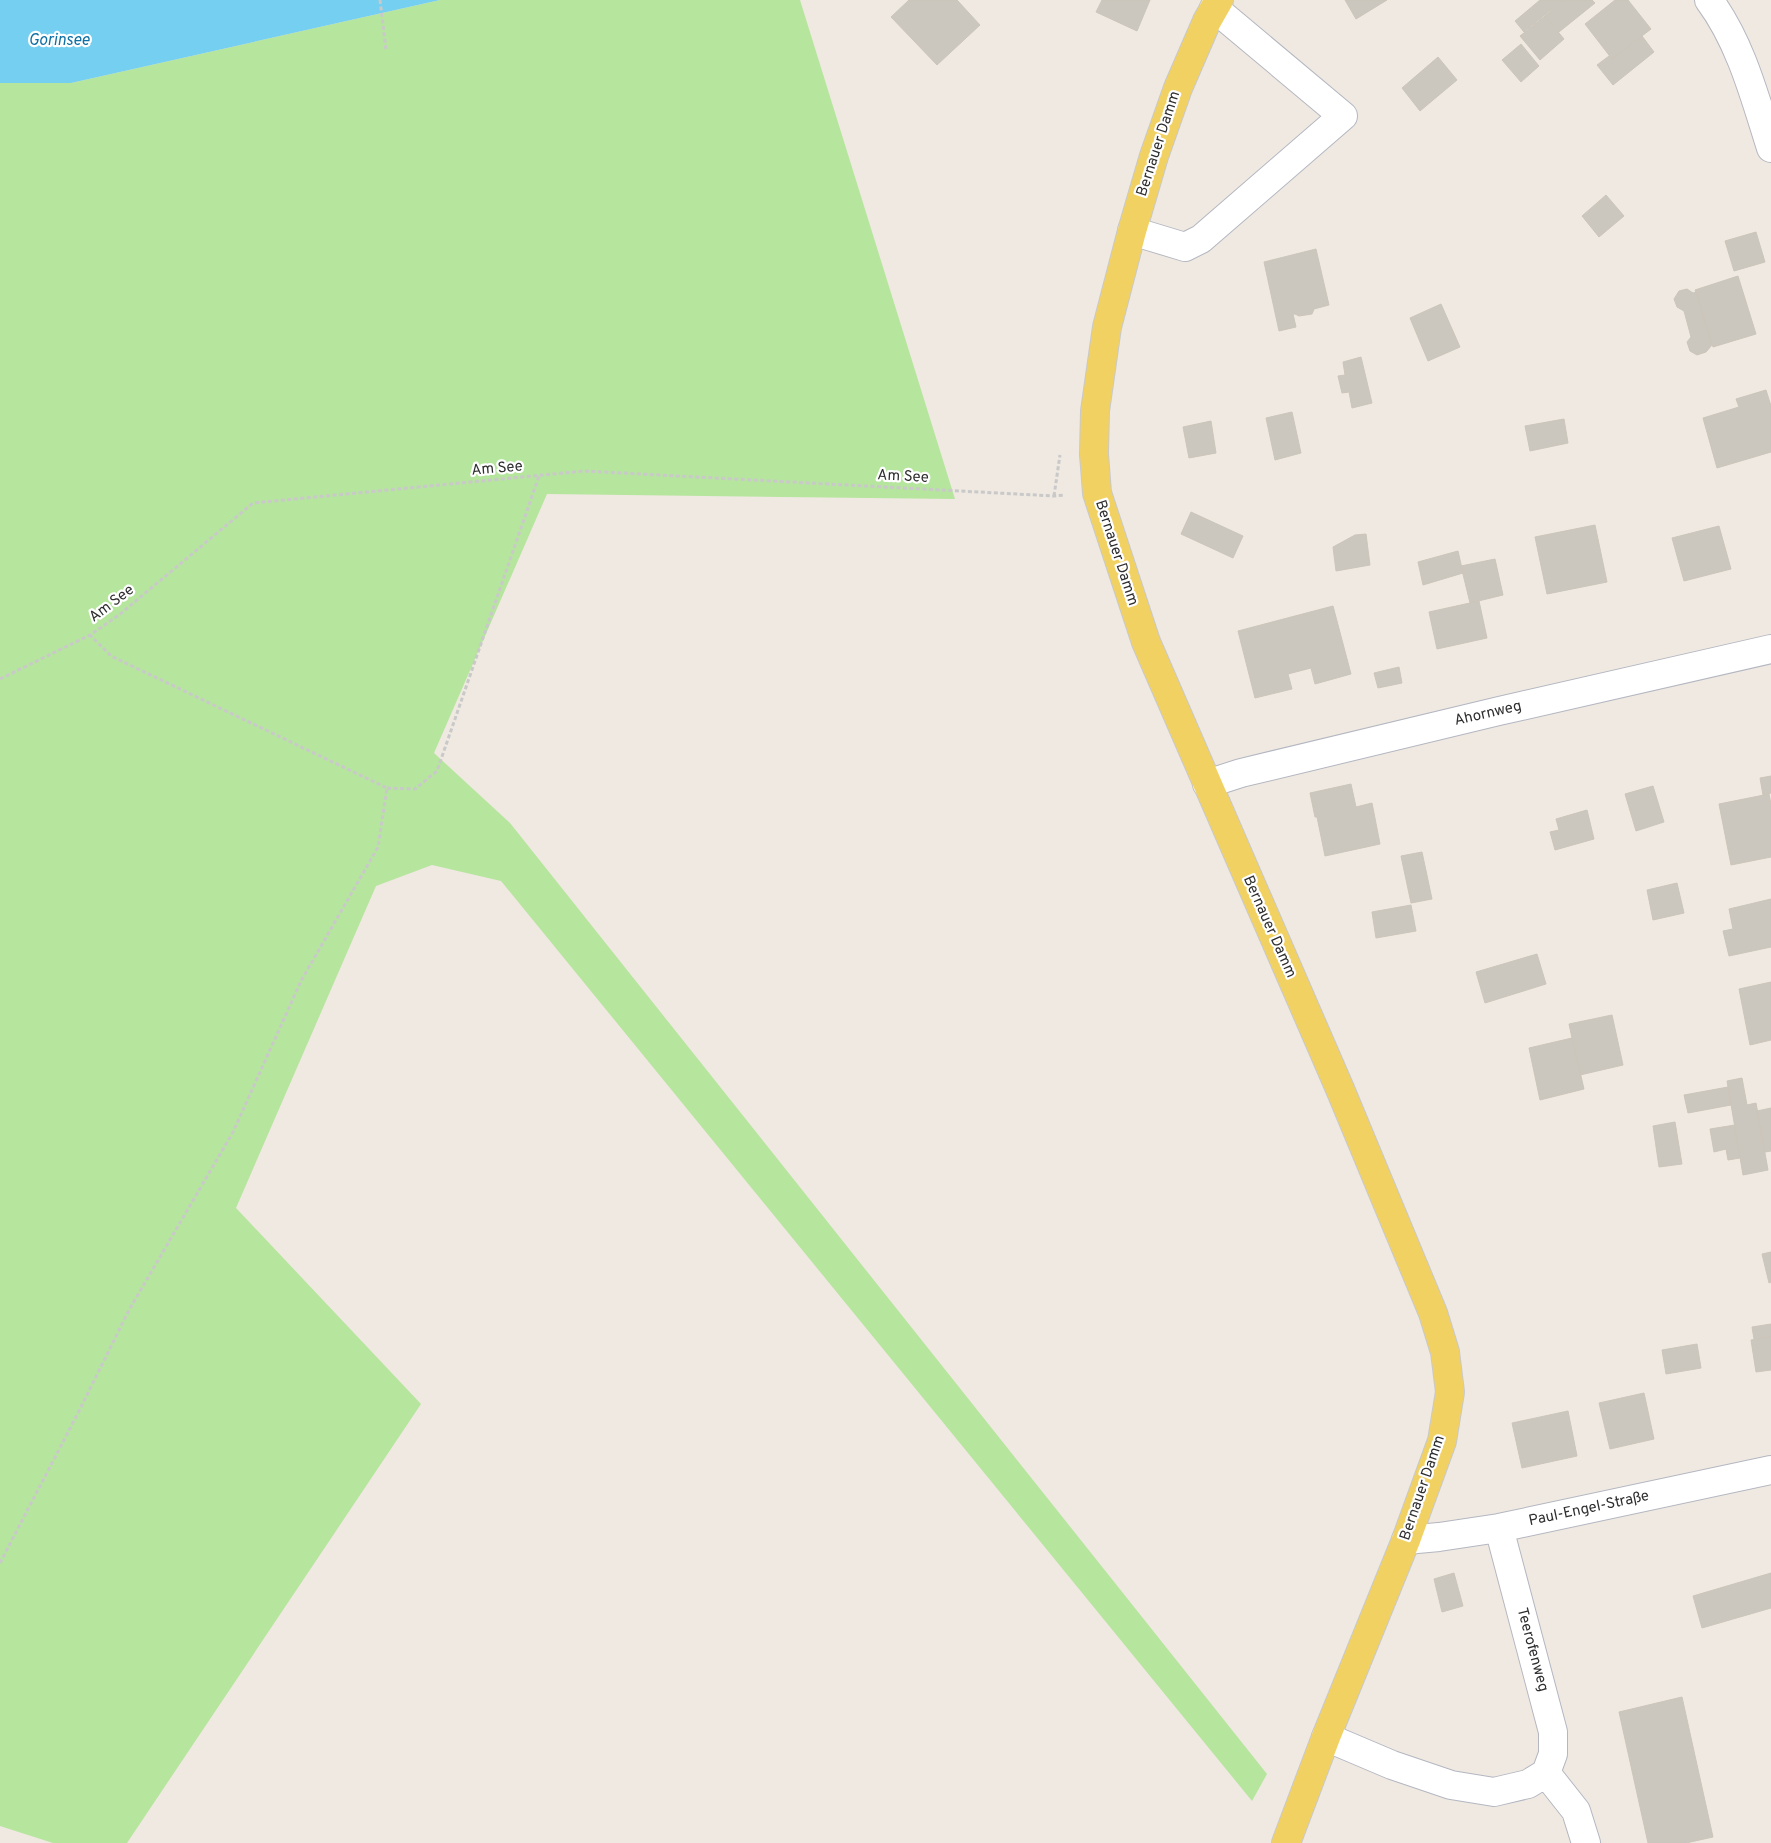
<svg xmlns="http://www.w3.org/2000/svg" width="1771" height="1843" viewBox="0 0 1771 1843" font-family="Overpass,sans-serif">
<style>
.green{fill:#b6e59e}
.water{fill:#75cff0}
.building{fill:#cbc7bf;stroke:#cbc5ba}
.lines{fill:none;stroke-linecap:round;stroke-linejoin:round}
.minor-casing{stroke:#b4b7c1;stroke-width:30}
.major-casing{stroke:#c9c9c9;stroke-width:30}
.path{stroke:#c9c9c9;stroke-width:3;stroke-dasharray:4 2.5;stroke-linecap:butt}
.minor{stroke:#fff;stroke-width:28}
.major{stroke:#f2d163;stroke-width:28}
.labels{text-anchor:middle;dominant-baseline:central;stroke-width:4.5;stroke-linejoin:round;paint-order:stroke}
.street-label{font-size:15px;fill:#2e2e2e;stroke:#fff}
.water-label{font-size:16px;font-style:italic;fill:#0d6fa3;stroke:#fff}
</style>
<rect width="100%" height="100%" fill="#efe9e1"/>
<!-- green -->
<path class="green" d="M440 0H800L955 499 547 494 434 753 510 823 1267 1774 1252 1801 501 881 432 865 376 886 236 1208 421 1404 127 1843H53L0 1826V83H71Z"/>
<!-- water -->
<path class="water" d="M0 0H440L71 83H0Z"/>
<!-- building -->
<path class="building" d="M909 0H957L980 25 937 65 891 17Z
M1102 0H1150L1137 31 1096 12Z
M1345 0H1387L1356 19Z
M1540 0H1563L1524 32 1515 21Z
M1563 0H1592L1595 3 1559 32 1545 16Z
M1615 0H1628L1651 29 1612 59 1585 24Z
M1545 16 1564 39 1540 60 1520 36Z
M1642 36 1654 52 1613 85 1597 65 1609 56 1612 59Z
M1521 44 1539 66 1521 82 1502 60Z
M1438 57 1457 80 1420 111 1402 88Z
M1606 195 1624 216 1599 237 1582 216Z
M1756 232 1765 262 1734 271 1725 241Z
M1316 249 1329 305 1314 309 1312 314 1299 316 1295 314H1293L1296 327 1279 331 1264 262Z
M1738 276 1756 334 1713 347 1695 290Z
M1687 289 1693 293 1696 292 1712 345 1706 352 1697 355 1690 351 1687 342 1691 337 1684 311 1677 307 1674 299 1679 291Z
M1441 304 1460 347 1428 361 1410 318Z
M1361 357 1372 403 1352 408 1349 392 1342 393 1338 376 1345 375 1343 362Z
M1766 390 1771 406V452L1717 468 1703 418 1739 407 1736 399Z
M1292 412 1301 453 1275 460 1266 418Z
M1564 419 1568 443 1530 451 1525 426Z
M1211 421 1216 453 1189 458 1183 427Z
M1191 512 1243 536 1233 558 1181 534Z
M1595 525 1607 582 1547 594 1535 537Z
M1719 526 1731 569 1684 581 1672 538Z
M1366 534 1370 565 1336 571 1333 547 1355 535Z
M1458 551 1463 573 1423 585 1418 562Z
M1495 559 1503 595 1470 603 1461 566Z
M1479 601 1487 638 1437 649 1429 612Z
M1333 606 1351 674 1315 684 1311 668 1288 674 1292 689 1255 698 1238 631Z
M1399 667 1402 683 1378 688 1374 673Z
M1771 776V793L1763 795 1760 778Z
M1351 784 1356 807 1372 803 1380 844 1325 856 1317 817H1315L1310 793Z
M1653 786 1664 822 1636 831 1625 794Z
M1769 794 1771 804V857L1731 865 1719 804Z
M1587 810 1594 839 1555 850 1550 832 1559 830 1556 819Z
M1422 852 1432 899 1411 903 1401 856Z
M1677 883 1684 913 1653 920 1647 890Z
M1771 899V947L1729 956 1723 931 1733 929 1729 909Z
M1411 905 1416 931 1376 938 1372 912Z
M1537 954 1546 984 1485 1003 1476 972Z
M1771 982V1040L1750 1045 1739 989Z
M1612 1015 1623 1065 1580 1075 1569 1024Z
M1572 1038 1584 1089 1540 1100 1529 1048Z
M1742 1078 1747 1105 1756 1103 1768 1170 1743 1175 1727 1081Z
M1728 1087 1731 1105 1688 1113 1684 1095Z
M1771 1108V1151L1765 1152 1757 1111Z
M1675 1122 1682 1164 1659 1167 1653 1126Z
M1735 1125 1740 1158 1728 1160 1726 1149 1714 1152 1710 1129Z
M1771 1252V1282L1769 1283 1762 1254Z
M1771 1324V1337L1754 1339 1752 1327Z
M1771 1337V1370L1756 1372 1751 1340Z
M1697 1344 1701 1368 1666 1374 1662 1350Z
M1644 1393 1654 1439 1610 1449 1599 1403Z
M1568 1411 1577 1456 1522 1468 1512 1423Z
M1454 1573 1463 1606 1442 1612 1434 1579Z
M1771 1573V1608L1702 1628 1693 1596Z
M1682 1697 1713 1837 1686 1843H1648L1619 1712Z"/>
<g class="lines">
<!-- minor casing -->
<g class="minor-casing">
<path id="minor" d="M1709 0C1741 43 1755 98 1771 148
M1132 231 1185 247 1201 239 1343 116 1214 8
M1207 784 1241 773 1499 711 1771 649
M1406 1540 1439 1537 1499 1528 1771 1470
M1326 1737 1392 1765 1451 1785 1494 1792 1528 1784 1546 1773 1553 1754V1732L1499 1528
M1546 1773 1576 1811 1586 1843"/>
</g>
<!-- major casing -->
<g class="major-casing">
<path id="major" d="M1219 0 1207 21 1178 88 1154 156 1132 231 1107 327 1095 411 1094 454 1097 493 1146 642 1340 1089 1433 1313 1445 1352 1450 1392 1442 1441 1406 1540 1326 1737 1286 1843"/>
</g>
<!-- path -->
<path class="path" d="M380 0 386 50
M1054 496 1060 455
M0 679 90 635 119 615 253 503 584 471 1054 496 1065 495
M387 788 415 789 437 771 539 476
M0 1563 79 1411 129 1310 233 1132 301 981 378 847 387 788 111 656 90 635"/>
<!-- minor -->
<use href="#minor" class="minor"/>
<!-- major -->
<use href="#major" class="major"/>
</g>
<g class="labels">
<!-- street labels -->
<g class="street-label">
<text transform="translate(1159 144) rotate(-72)">Bernauer Damm</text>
<text transform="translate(497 469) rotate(-5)">Am See</text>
<text transform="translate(903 477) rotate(3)">Am See</text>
<text transform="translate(1116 553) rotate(72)">Bernauer Damm</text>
<text transform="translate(112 604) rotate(-37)">Am See</text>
<text transform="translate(1488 714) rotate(-13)">Ahornweg</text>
<text transform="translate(1269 927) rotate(66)">Bernauer Damm</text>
<text transform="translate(1423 1488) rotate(-71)">Bernauer Damm</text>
<text transform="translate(1589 1509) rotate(-12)">Paul-Engel-Straße</text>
<text transform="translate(1532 1650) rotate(75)">Teerofenweg</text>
</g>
<!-- water labels -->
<g class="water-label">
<text x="59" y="41">Gorinsee</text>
</g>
</g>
</svg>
